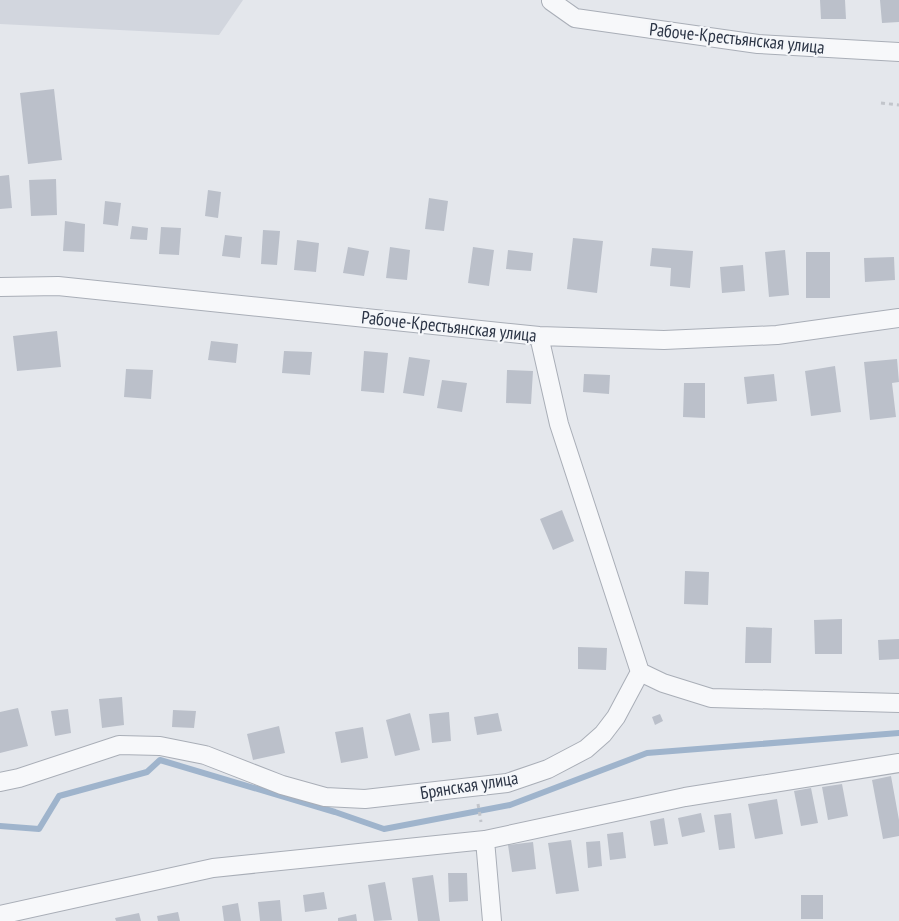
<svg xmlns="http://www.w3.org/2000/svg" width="899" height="921" viewBox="0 0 899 921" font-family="'PT Sans Narrow',sans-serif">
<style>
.built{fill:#d2d6de}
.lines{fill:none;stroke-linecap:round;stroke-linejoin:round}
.stream{stroke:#9fb4cc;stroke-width:6}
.building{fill:#bbc0ca}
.street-casing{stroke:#a9aeb7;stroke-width:20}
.path{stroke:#c2c5cb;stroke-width:3;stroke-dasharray:4 4;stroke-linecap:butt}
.street{stroke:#f7f8fa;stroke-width:18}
.labels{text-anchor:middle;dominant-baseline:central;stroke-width:4.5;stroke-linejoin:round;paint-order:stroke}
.street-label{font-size:18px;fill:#2b3445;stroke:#f4f6f9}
</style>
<rect width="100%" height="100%" fill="#e4e7ec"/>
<!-- built -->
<path class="built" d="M0 0H243L219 35 0 24Z"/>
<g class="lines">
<!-- stream -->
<path class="stream" d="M0 826 39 829 59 796 147 772 160 760 335 812 384 829 510 805 647 753 899 733"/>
</g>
<!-- building -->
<path class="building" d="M820 0H845L846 19H821Z
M880 0H899V22L882 23Z
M54 89 62 160 28 164 20 93Z
M9 175 12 208 0 209V176Z
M56 179 57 215 31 216 29 180Z
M208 190 221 192 218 218 205 216Z
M429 198 448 201 444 231 425 229Z
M105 201 121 203 118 226 103 224Z
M65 221 85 224 84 252 63 251Z
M132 226 148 228 147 240 130 239Z
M161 227 181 228 179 255 159 254Z
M263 230 280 231 277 265 261 264Z
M225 235 242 237 240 258 222 256Z
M573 238 603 241 597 293 567 289Z
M297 240 319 243 316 272 294 270Z
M348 247 369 251 364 276 343 273Z
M390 247 410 250 407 280 386 278Z
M473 247 494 250 489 286 468 283Z
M652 248 693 251 690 288 670 286 671 268 650 266Z
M508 250 533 253 531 271 506 269Z
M785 250 789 295 769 297 765 252Z
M806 252H830V298H806Z
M894 257 895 280 865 282 864 258Z
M743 265 745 291 722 293 720 267Z
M57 331 61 367 17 371 13 336Z
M211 341 238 344 236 363 208 360Z
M284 351 312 352 310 375 282 373Z
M364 351 388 353 384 393 361 391Z
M409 357 430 360 424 396 403 393Z
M897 359 899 382 892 383 896 417 870 420 864 362Z
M835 366 841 412 811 416 805 371Z
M126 369 153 370 151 399 124 397Z
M507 370 533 371 531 404 506 403Z
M584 374 610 375 609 394 583 392Z
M774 374 777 401 747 404 744 377Z
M442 380 467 383 462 412 437 408Z
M684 383H705V418L683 417Z
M562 510 574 541 553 550 540 519Z
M685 571 709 572 708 605 684 604Z
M842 619V654H815L814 620Z
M746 627 772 628 771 663H745Z
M899 639V659L879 660 878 640Z
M578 647 607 648 606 670 578 669Z
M122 697 124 725 102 728 99 699Z
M18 708 28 746 0 753V712Z
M68 709 71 733 55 736 51 711Z
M173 710 196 711 194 728 172 727Z
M449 712 451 741 432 743 429 714Z
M410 713 420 750 395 756 386 720Z
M498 713 502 731 477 735 474 717Z
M660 714 663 721 655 725 652 717Z
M279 726 285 753 253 760 247 734Z
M363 727 368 758 341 763 335 732Z
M891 776 899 820V836L883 839 872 780Z
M842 784 848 816 828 820 822 787Z
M811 788 818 823 801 826 794 791Z
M777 799 783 834 755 839 748 804Z
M701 813 705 832 682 837 678 818Z
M731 813 735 848 719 850 714 815Z
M664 818 668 844 654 846 650 821Z
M623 832 626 858 610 860 607 834Z
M571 840 579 891 556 894 548 843Z
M600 841 602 866 588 868 586 842Z
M533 842 536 869 512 872 508 845Z
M448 873H467L468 901 449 902Z
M433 875 440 921H418L412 878Z
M385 882 392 920 374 921 368 885Z
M324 892 327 909 305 912 303 895Z
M801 895H823V919H801Z
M280 900 282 921H260L258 902Z
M238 903 241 921H224L222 906Z
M178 912 180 921H158L157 916Z
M139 913 141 921H116L115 918Z
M356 914 357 921H338V918Z"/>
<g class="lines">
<!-- street casing -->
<g class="street-casing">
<path id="street" d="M551 1 575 18 758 44 899 52
M0 287 58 286 539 336 664 340 777 335 899 318
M539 336 559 424 640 672
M0 782 19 778 119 745 160 746 205 755 282 785 325 797 365 799 507 783 548 769 586 749 603 734 616 717 640 672 663 683 711 698 899 703
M485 840 492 921
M0 915 213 868 485 840 685 797 899 763"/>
</g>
<!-- path -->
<path class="path" d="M881 103 899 105
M478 804 481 822"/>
<!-- street -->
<use href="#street" class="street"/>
</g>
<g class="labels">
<!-- street labels -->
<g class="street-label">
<text transform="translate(737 38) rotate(6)">Рабоче-Крестьянская улица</text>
<text transform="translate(449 326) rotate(6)">Рабоче-Крестьянская улица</text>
<text transform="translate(469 785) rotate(-9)">Брянская улица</text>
</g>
</g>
</svg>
